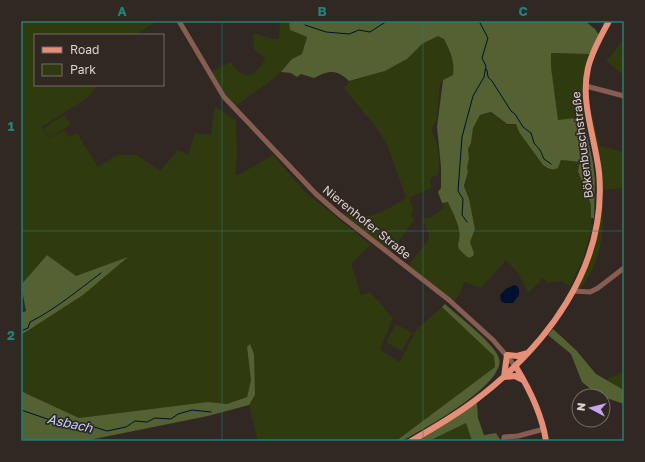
<svg xmlns="http://www.w3.org/2000/svg" width="645" height="462" viewBox="0 0 645 462" font-family="'Golos Text',sans-serif">
<style>
.green{fill:#2f3b0f}
.forest{fill:#536133}
.water{fill:#001031}
.lines{fill:none;stroke-linecap:round;stroke-linejoin:round}
.stream{stroke:#001031;stroke-width:1}
.minor{stroke:#875d52;stroke-width:5}
.major{stroke:#e58f79;stroke-width:6}
.grid{fill:none;stroke:#248078;stroke-width:1;stroke-opacity:0.55}
.labels{text-anchor:middle;dominant-baseline:central;stroke-width:3.5;stroke-linejoin:round;paint-order:stroke}
.street-label{font-size:12px;fill:#dcd5d2;stroke:#312723}
.water-label{font-size:13px;font-style:italic;fill:#bad3fa;stroke:#312723}
.neatline{fill:none;stroke:#248078;stroke-width:1.5}
.grid-label{font-size:13px;text-anchor:middle;font-weight:bold;fill:#248078}
</style>
<rect width="100%" height="100%" fill="#312723"/>
<!-- green -->
<path class="green" d="M21 21H157L139 33 140 35H35V85H99L87 98 42 127 50 139 64 130 69 137 77 133 98 167 117 155H137L160 171 178 150 188 155 195 133 211 135 215 106 236 121 237 156 235 175 240 174 273 155 305 192 371 245 351 263 361 295 370 292 393 318 380 350 400 362 416 330 442 307 494 356 495 367 396 441H332L331 439 328 441H258L249 405 255 395 247 348 251 380 247 397 227 404 208 402 79 418 25 393 21 390V335L83 295 126 258 76 276 47 255 21 285Z
M280 21H289L290 30 307 37 302 54C288 60 291 63 281 72 267 86 249 94 235 107L230 102 212 71 231 62C243 82 256 77 265 59L264 57 254 50 253 33 270 38 279 39Z
M438 36 444 38C450 51 455 61 453 75 447 79 445 76 440 84L437 119 432 128V132C439 141 440 164 438 175L432 177 430 180 431 188 409 198 414 211 411 212 414 220 391 252 338 212C345 212 354 216 363 216 378 217 394 205 406 198L387 144 376 127 344 88 349 82 385 71 407 59 422 44Z
M624 40V76L606 61Z
M551 53 590 54 587 116 558 120 551 67Z
M491 113 507 125 516 124 519 132 543 165C549 170 551 171 558 168L561 160 580 162 578 171 591 205V218H592L591 224H593L583 259 570 286 561 281 548 283 543 278 528 293 518 273 506 260 481 288 464 282 460 294 454 301 408 266 429 239V235L423 219 431 217 444 208 442 203 448 202C451 211 456 220 459 229 463 244 448 244 469 258L473 256 474 253 470 242 475 229 469 198 465 186 468 172 467 167 469 159 468 149 471 143 473 127 480 115Z
M64 115 71 124 50 138 44 128Z
M590 115H592L600 146 624 152V188L606 190 602 188 600 167Z
M602 206C606 234 598 269 579 290L577 288C590 262 599 236 602 206Z
M396 324 412 333 402 351 386 342Z
M624 372V390L606 379Z
M466 423 472 441H435L434 438Z"/>
<!-- forest -->
<path class="forest" d="M289 21H585L595 29 599 35 590 54 551 53V67L558 120 583 117 593 163 595 180 594 218H591V205L578 171 580 162 561 160 558 168C551 171 549 169 543 165L519 132 516 124H507L491 112 480 115 473 128 471 143 468 149 469 159 467 167 468 172 464 186 469 199 475 229 470 242 474 253 473 256 469 258C450 244 462 246 459 230 458 222 451 210 448 202L442 203 438 192 441 188V167L437 127 443 80 453 75C455 61 450 51 444 39L438 36 422 44 407 59 385 71 349 81C337 69 329 70 314 78L301 74 297 77 291 73 281 72 292 59 302 54 307 37 290 30Z
M47 255 76 276 128 257 83 295 21 335V313L26 311 21 285Z
M445 304C458 316 494 343 499 358 507 384 422 430 402 441H396L495 367 494 356 442 307Z
M553 329 576 350 596 374 624 390V404L598 395 582 382 571 354 548 335Z
M250 344 254 354 255 395 249 405 208 416 84 441H21V390L25 393 79 418 208 402 227 404 247 397 251 380 247 347Z
M477 403 478 418 484 435 496 433 501 441H472L466 423 429 441H415Z"/>
<!-- water -->
<path class="water" d="M514 285 517 286 519 290V295L513 303H504L501 301 500 295 506 289Z"/>
<g class="lines">
<!-- stream -->
<path class="stream" d="M305 25 326 32 349 34 359 30 370 32 387 21
M486 69 487 70 488 77 492 81 511 111 515 114 523 127 531 133 534 143 540 150 544 159 551 164
M467 222 462 215 463 199 458 191 462 137 473 96 484 77 486 66 482 58 488 38 479 21
M21 331 28 328 30 322C56 309 78 290 101 273
M21 410 59 423 66 420 80 425 91 426 107 431 126 427 135 421 147 422 155 418 171 419 178 414 192 410 211 412"/>
<!-- minor -->
<path class="minor" d="M179 21 224 97 316 194 340 215 449 300 493 340 516 367
M586 86 624 96
M573 291 590 292 598 288 624 268
M504 441V437L518 436 544 429"/>
<!-- major -->
<path class="major" d="M516 367C530 390 542 414 546 441
M504 377 507 355 517 356 528 353
M504 377 515 376 523 380
M411 441C432 429 453 417 473 402 545 348 608 268 599 172 595 137 580 103 588 68 592 51 601 36 609 21"/>
</g>
<!-- grid -->
<path class="grid" d="M222 21V441M423 21V441M21 231H624"/>
<g class="labels">
<!-- street labels -->
<g class="street-label">
<text transform="translate(582 145) rotate(-97)">Bökenbuschstraße</text>
<text transform="translate(367 222) rotate(39)">Nierenhofer Straße</text>
</g>
<!-- water labels -->
<g class="water-label">
<text transform="translate(70 423) rotate(12)">Asbach</text>
</g>
</g>
<!-- border -->
<rect width="645" height="462" fill="none" stroke="#312723" stroke-width="44"/>
<!-- legend -->
<rect x="34" y="34" width="130" height="52" fill="#312723" stroke="#756d69"/>
<rect x="42" y="47" width="20" height="6" fill="#e58f79" stroke="#756d69"/>
<text x="70" y="54" font-size="12" fill="#dcd5d2">Road</text>
<rect x="42" y="64" width="20" height="12" fill="#2f3b0f" stroke="#756d69"/>
<text x="70" y="74" font-size="12" fill="#dcd5d2">Park</text>
<!-- north arrow -->
<g transform="translate(591 408) rotate(277)"><circle r="19" fill="#312723" stroke="#756d69"/>
<path d="M0-3L7 15L0 10L-7 15Z" fill="#c7a6ef"/>
<text y="-6" font-size="11" font-weight="bold" text-anchor="middle" fill="#dcd5d2">N</text>
</g>
<rect x="22" y="22" width="601" height="418" class="neatline"/>
<g class="grid-label">
<text x="122" y="16">A</text>
<text x="322" y="16">B</text>
<text x="523" y="16">C</text>
<text x="11" y="131">1</text>
<text x="11" y="340">2</text>
</g>
</svg>
